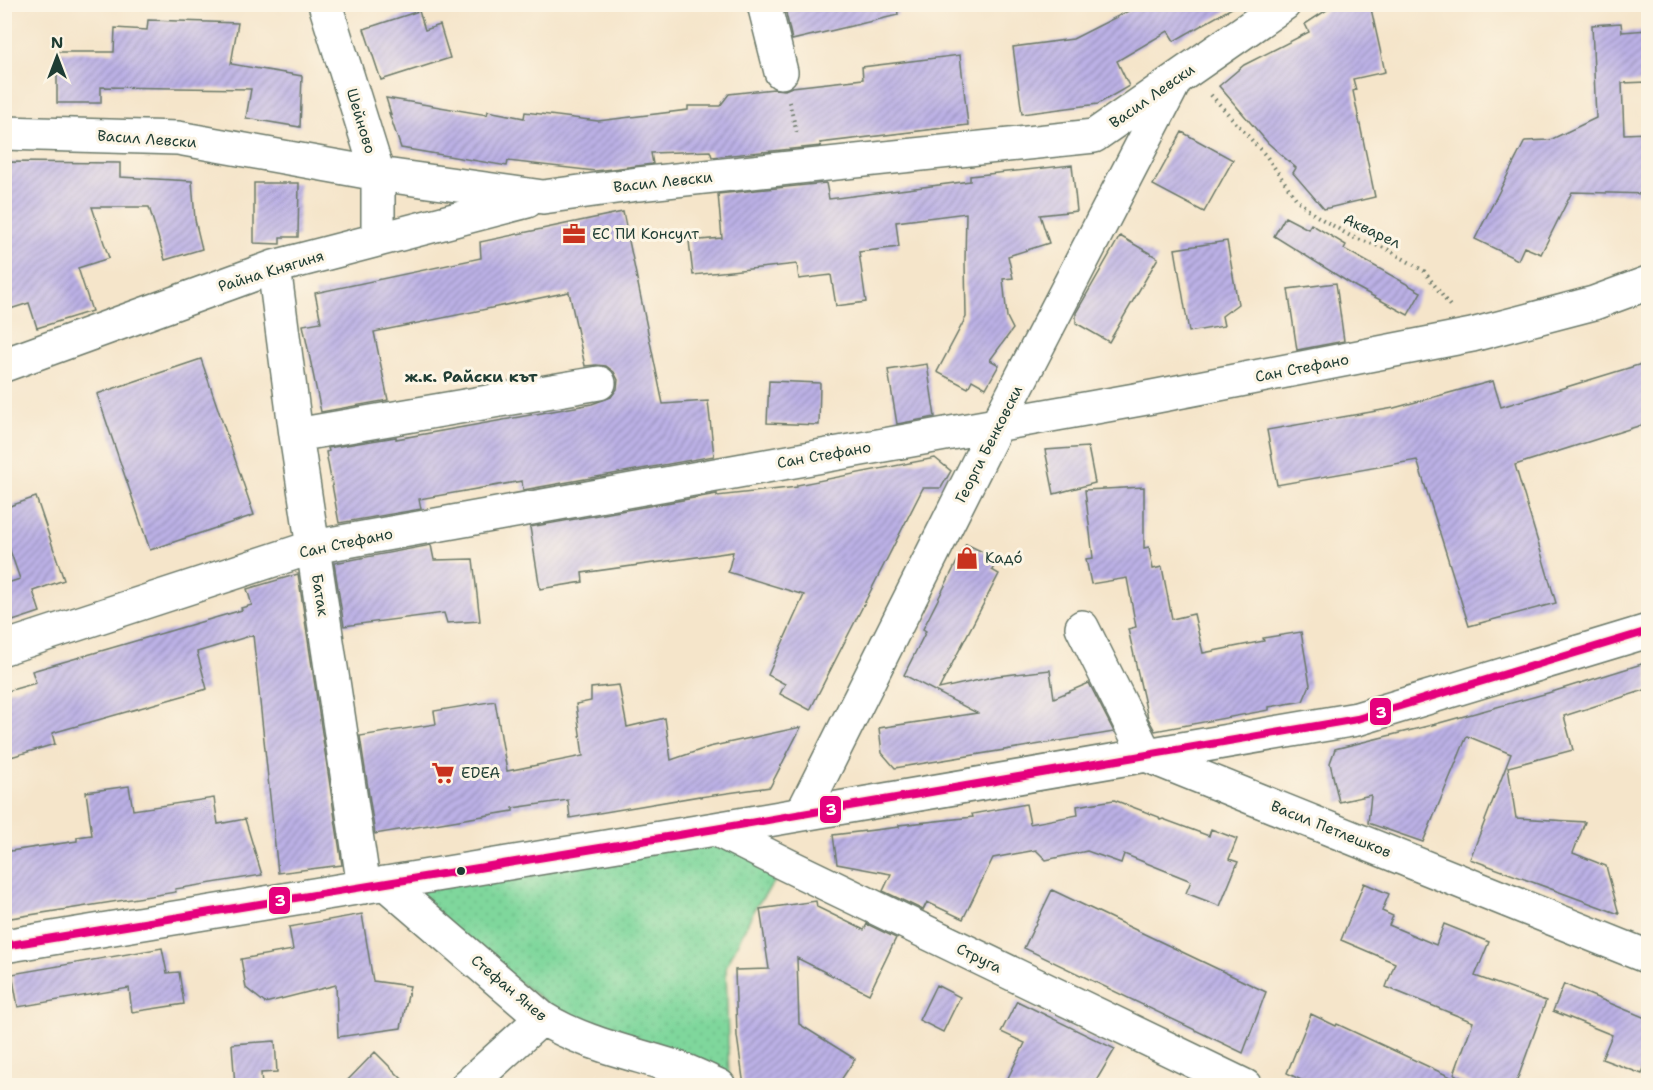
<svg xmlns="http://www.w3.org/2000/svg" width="1653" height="1090" viewBox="0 0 1653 1090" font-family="'Shantell Sans',sans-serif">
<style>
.park{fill:url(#park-dots);stroke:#4f8a68;stroke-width:1.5}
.building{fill:url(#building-hatch)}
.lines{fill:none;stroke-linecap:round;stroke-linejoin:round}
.minor-casing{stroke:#6a7868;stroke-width:36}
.path{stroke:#6a7868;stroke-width:4;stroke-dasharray:1.5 4.5;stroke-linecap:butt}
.minor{stroke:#fff;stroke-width:33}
.bus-1-casing{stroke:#fcf5e5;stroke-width:12}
.bus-1{stroke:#e5007d;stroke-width:8}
.bus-dot{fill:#1f3d34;stroke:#fcf5e5;stroke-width:2}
.labels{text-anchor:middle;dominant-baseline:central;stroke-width:6;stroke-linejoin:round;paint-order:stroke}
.street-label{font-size:15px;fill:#1f3d34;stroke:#fcf5e5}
.poi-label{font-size:15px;fill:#1f3d34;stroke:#fcf5e5;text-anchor:start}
.neighbourhood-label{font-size:16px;font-weight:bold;fill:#1f3d34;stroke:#fcf5e5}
.line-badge{stroke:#fcf5e5;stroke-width:2}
.badge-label{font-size:16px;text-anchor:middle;font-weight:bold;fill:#fff}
</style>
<defs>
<pattern id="park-dots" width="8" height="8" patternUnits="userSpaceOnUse" patternTransform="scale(1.5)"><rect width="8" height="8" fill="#7fd79c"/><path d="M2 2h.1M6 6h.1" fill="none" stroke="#6db987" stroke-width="1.8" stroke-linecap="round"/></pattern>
<pattern id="building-hatch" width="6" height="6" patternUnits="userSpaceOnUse" patternTransform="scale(1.5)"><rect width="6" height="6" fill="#bcb1e6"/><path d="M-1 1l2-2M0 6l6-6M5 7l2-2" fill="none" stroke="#9891bb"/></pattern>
</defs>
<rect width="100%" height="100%" fill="#fcf5e5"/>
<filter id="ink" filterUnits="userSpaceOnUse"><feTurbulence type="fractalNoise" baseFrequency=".0167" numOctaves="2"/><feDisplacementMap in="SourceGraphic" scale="12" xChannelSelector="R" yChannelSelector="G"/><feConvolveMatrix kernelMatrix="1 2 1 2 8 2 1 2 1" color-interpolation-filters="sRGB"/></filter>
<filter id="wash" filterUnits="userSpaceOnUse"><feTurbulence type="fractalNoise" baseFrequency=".008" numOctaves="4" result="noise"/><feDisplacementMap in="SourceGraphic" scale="24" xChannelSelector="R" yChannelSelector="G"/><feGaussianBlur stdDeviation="1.35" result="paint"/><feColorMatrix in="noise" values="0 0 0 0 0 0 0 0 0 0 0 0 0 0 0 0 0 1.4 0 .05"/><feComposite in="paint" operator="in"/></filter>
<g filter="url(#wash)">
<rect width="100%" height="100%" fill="#f5e5ca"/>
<!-- park -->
<path class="park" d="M715 829 787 865 755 908 726 967 729 1086 608 1048 385 883Z"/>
<g id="blocks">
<!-- building -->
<path class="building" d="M784 4H897L898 15 792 40Z
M1142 4H1239L1174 41 1168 31 1117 61 1129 86 1098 104 1022 114 1013 47 1073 39Z
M1336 4H1370L1385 72 1353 79 1356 90 1353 91 1375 197 1324 209 1293 173 1296 168 1268 143 1219 86 1244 65 1309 32 1305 24Z
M419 11 425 30 440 25 450 58 381 80 364 29Z
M148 20 238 23 231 64 302 76 300 127 246 118 251 89 101 87V103H57V52H114L115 28 147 30Z
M1621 23 1622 32 1648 30V82L1622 83 1624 134 1648 133V194L1572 192 1541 254 1524 247 1518 260 1475 239 1525 141 1550 140 1596 118 1592 25Z
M960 55 968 125 820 143 821 146 712 157 710 151 651 153 653 164 595 171 508 161 507 166 401 148 389 113 391 114 386 98 487 115 488 111 524 118 525 112 598 121 688 110V106H720L729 94 774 89 785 90 792 87 863 79 862 67Z
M1182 132 1233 160 1204 212 1153 185Z
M4 162 120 163V177L192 181 195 220 202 249 165 260 149 207H92L109 258 78 268 92 311 37 328 29 303 4 311Z
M1072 165 1077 211 1040 215 1049 243 1008 256 1013 278 1003 279 1007 317 1013 329 990 360 999 365 986 388 972 380 968 388 937 372 966 317 965 261 966 213 896 222 899 247 859 252 866 302 836 306 831 275 799 279 797 264 693 275 689 241 722 238 718 194 826 183 829 199 970 181V176Z
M254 183H299L298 237H280V244L254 243Z
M623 212 663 404 708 401 714 456 523 490 522 481 419 499 421 509 339 523 326 452 329 451 328 448 396 437V439L592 404 611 397 617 389 618 380 614 372 606 366 596 365 585 366 569 292 374 332 388 400 321 412 303 325 321 322 315 293 481 258 480 242Z
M1285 217 1308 229 1311 224 1346 245 1344 249 1421 292 1408 315 1356 287 1274 236Z
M1120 236 1158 258 1109 342 1076 323V313Z
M1227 241 1238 304 1222 316 1224 326 1189 332 1175 249Z
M1336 283 1344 341 1297 350 1288 289Z
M201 359 254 515 150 550 97 394Z
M1648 362V423L1515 465 1556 603 1469 626 1417 460 1277 485 1267 430 1394 408 1493 381 1501 407Z
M927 364 935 417 897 424 888 370Z
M769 381 820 383 819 425 767 423Z
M1088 447 1095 483 1054 494 1045 450Z
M935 458 951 471 941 488H923L810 710 780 694 785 684 768 675 804 595 728 572 733 552 582 573 583 582 540 589 530 527 717 494V496L797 487V485Z
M1144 487V548L1149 547 1153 569 1162 567 1172 619 1194 614 1203 653 1264 641 1263 638 1301 632 1310 685 1303 701 1269 707V710L1155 731 1148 718 1128 629 1136 627 1127 578 1091 584 1086 559 1093 558 1085 490Z
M36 497 64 580 33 591 40 612 4 624V584L20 579 4 533V508Z
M966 544 998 559 992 570 999 574 939 689 997 676 1050 670 1054 698 1089 683 1114 732 895 768 882 753 879 728 977 713 904 675 926 631 923 629Z
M431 545 434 560 473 559 480 621 447 623 444 613 344 626 334 563Z
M298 574 342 865 278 873 253 635 197 652 207 689 52 733 55 744 4 759V692L36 683 32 671 242 610 241 608 252 605 247 589Z
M1648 662V689L1564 716 1573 750 1508 767 1516 818 1585 822 1573 853 1606 866 1619 914 1470 859 1511 754 1467 736 1423 842 1368 823 1371 795 1339 802 1330 763 1335 749 1432 725 1555 691Z
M619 685 627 727 665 718 671 760 709 747 801 727 770 787 700 797V796L570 818 568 800 513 808V811L375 834 360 736 436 724 434 711 495 701 507 771 583 756 576 704 591 701V688Z
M129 786 133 810 214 798 218 824 245 819 262 875 175 889 176 892 4 919V852L77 841V837L92 835 86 792Z
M1114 800 1159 817 1160 820 1163 819 1209 836 1211 829 1237 839 1229 859 1238 862 1220 906 1186 893 1191 881 1124 854 1121 863 1087 851 1046 860 1036 850 993 858 963 919 927 902 923 910 883 891 891 874 837 864 833 835 899 827V825L973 817 972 814 1026 804 1030 824 1078 815 1077 806Z
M1364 883 1389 894 1382 911 1393 916 1389 925 1436 945 1444 924 1489 942 1475 976 1546 1001 1515 1086H1476L1454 1074 1473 1022 1386 987 1395 963 1341 940Z
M1052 890 1266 992 1243 1053 1024 948Z
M816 901 817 907 864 930 867 924 896 938 869 994 797 958 799 1024 855 1059 837 1086H744L737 1036 735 970 769 969 760 909Z
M362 914 373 981 410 986 401 1028 338 1037 336 985 265 1003 246 988 241 959 293 950 289 927Z
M162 948 167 973 179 972 184 1004 132 1012 129 988 18 1007 12 974Z
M1564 984 1648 1019V1057L1642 1074 1602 1059 1612 1035 1553 1011Z
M936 985 960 997 943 1032 919 1020Z
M1017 1001 1115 1049 1093 1086H1004L1025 1043 1001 1032Z
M1311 1014 1336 1026 1337 1024 1470 1086H1313L1287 1073Z
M275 1041 277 1072 261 1073 262 1086H235L232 1044Z
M375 1052 409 1086H342Z"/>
</g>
</g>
<g filter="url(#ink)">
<use href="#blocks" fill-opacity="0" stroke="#6a7868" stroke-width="1.5"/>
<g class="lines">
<!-- minor casing -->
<g class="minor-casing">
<path id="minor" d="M325 4 378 174V240
M764 4 781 72
M4 133 178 138 378 174 543 197 638 184 1094 136 1284 4
M274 267 296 435 364 887
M4 365 274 267 527 201
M296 435 599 383
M1082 627 1146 755 1648 957
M4 648 313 547 1152 397 1472 335 1594 303 1648 283
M803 812 997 425 1175 81
M715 829 787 865 1245 1086
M385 883 542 1018C582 1043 628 1052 672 1066 688 1071 704 1079 719 1086
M4 946 715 829 1357 719 1648 631
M467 1086 542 1018"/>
</g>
<!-- path -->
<path class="path" d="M1211 95 1267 157 1297 200 1315 215 1352 237 1387 249 1424 271 1450 306
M789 102 797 133"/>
<!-- minor -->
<use href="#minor" class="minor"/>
<!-- bus-1 casing -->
<g class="bus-1-casing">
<path id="bus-1" d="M4 946 715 829 1357 719 1648 631"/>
</g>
<!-- bus-1 -->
<use href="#bus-1" class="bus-1"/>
</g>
</g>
<!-- icons -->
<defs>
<g id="office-bare" transform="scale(1.8)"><path d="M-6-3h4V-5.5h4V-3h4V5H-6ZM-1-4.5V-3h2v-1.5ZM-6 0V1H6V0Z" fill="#c8321e" stroke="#fcf5e5" stroke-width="2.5" paint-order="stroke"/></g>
<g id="shop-bare" transform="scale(1.8)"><path d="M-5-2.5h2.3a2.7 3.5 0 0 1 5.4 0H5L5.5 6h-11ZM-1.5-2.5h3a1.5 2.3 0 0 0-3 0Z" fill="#c8321e" stroke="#fcf5e5" stroke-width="2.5" paint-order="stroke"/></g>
<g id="supermarket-bare" transform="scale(1.8)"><path d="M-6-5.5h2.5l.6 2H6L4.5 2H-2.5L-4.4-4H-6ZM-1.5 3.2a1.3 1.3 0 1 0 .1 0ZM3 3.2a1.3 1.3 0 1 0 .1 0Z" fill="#c8321e" stroke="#fcf5e5" stroke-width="2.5" paint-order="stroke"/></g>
</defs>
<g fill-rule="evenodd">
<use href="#office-bare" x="574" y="234"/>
<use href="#shop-bare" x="967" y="558"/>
<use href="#supermarket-bare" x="443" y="773"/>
</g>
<!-- markers -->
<circle class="bus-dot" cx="461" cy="871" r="5"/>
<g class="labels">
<!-- street labels -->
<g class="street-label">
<text transform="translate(1152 96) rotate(-35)">Васил Левски</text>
<text transform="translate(361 121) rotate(73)">Шейново</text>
<text transform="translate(147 139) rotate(4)">Васил Левски</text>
<text transform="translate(663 182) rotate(-6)">Васил Левски</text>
<text transform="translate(1372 231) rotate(25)">Акварел</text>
<text transform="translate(271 271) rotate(-17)">Райна Княгиня</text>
<text transform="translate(1302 368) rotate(-11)">Сан Стефано</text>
<text transform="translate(989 444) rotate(-63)">Георги Бенковски</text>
<text transform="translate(824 455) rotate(-10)">Сан Стефано</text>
<text transform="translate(346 543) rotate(-12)">Сан Стефано</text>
<text transform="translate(320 595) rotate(81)">Батак</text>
<text transform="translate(1331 829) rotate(22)">Васил Петлешков</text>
<text transform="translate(979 958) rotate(26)">Струга</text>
<text transform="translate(509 988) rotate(40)">Стефан Янев</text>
</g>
<!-- poi labels -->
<g class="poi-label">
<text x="592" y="234">ЕС ПИ Консулт</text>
<text x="985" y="558">Кадó</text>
<text x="461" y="773">EDEA</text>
</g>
<!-- neighbourhood labels -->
<g class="neighbourhood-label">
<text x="471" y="376">ж.к. Райски кът</text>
</g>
</g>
<g class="line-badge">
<rect x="1369" y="697" width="23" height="29" rx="6" fill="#e5007d"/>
<rect x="819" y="795" width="23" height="29" rx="6" fill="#e5007d"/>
<rect x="268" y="886" width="23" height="29" rx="6" fill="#e5007d"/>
</g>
<g class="badge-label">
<text x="1381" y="718">3</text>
<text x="831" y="815">3</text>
<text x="280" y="906">3</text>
</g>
<!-- margin -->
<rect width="1653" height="1090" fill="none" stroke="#fcf5e5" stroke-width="24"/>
<!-- north arrow -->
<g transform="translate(57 57)" stroke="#fcf5e5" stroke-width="4.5" paint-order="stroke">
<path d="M0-4.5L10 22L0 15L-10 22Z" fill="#1f3d34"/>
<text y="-9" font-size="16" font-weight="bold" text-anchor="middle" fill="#1f3d34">N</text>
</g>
</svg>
